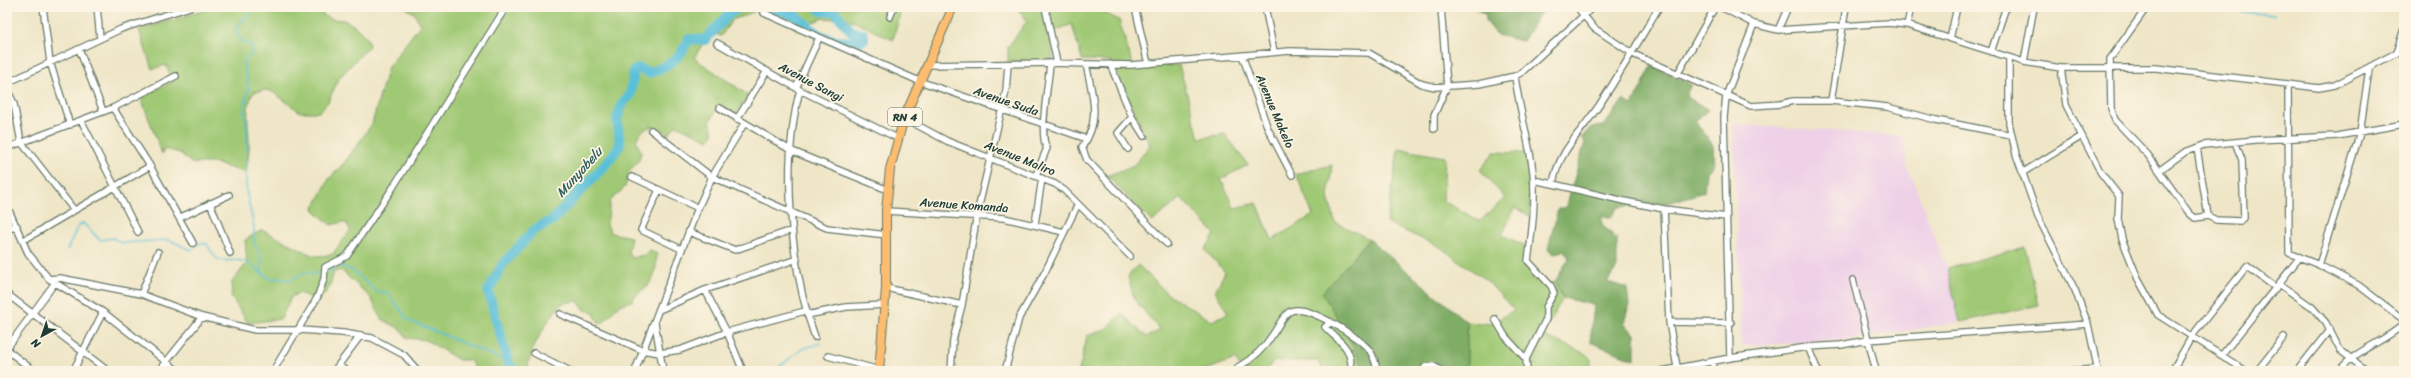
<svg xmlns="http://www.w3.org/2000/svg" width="2411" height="378" viewBox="0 0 2411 378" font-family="Sriracha,sans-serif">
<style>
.built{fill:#eed0e7}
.green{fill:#a0c975;stroke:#608354}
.forest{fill:#80ad66;stroke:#50754d}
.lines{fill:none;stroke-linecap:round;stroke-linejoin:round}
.stream{stroke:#5ac0d8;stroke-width:1.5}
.river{stroke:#5ac0d8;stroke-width:10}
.minor-casing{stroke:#687867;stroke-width:8}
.highway-casing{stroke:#687867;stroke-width:10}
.minor{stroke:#fff;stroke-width:5.5}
.highway{stroke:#fcbd6f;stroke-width:8}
.labels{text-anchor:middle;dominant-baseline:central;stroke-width:3.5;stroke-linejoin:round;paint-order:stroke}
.shield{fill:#fcf5e5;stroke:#617469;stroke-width:1}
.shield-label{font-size:11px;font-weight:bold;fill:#1f3d34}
.street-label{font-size:12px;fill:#1f3d34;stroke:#fcf5e5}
.water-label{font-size:13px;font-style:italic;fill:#2e5e5d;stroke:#fcf5e5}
</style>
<rect width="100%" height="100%" fill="#fcf5e5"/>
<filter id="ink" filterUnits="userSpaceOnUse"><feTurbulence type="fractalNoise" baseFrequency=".025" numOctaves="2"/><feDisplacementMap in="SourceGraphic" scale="8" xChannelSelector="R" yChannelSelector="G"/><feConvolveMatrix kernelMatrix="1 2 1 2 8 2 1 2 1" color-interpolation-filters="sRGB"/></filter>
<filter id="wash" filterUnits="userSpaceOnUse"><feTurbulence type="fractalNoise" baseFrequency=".012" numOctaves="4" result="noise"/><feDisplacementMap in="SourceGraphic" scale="16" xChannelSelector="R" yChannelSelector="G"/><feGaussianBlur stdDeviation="0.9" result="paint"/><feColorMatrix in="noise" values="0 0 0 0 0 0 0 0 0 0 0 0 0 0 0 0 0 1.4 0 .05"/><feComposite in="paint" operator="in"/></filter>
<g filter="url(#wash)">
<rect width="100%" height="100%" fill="#efe6c7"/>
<!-- built -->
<path class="built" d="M1733 124 1903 136 1907 165 1947 268 1960 322 1855 339 1742 346Z"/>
<!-- green -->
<path class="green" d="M216 7H309L331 19 344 20 355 26 368 39 369 46 339 78 328 102 319 112H300L273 92 266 90 254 92C243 110 250 127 249 148 249 156 247 165 246 173L215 163H191L180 153 165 149 162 154 141 98 173 81 166 65 152 69 139 30Z
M405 7H902L893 40 851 20 822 18 797 31 788 19 762 9 732 20 721 36 710 32 694 58 748 95 736 114 719 106 710 121 713 133 709 140 676 125 669 134 652 126 643 130 636 140 641 152 639 160 629 172 625 187 610 201 607 225 611 233 631 237 628 252 632 258 644 255 649 250 657 254C656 264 656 278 648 285 642 291 636 293 632 301L619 305 603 323H599L593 312 585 310 577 301C573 302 565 302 562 304 551 313 523 359 529 371H476L470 360H459L426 340 407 338 400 329 382 319 370 297 341 270 334 272 329 288 319 301 299 293 291 297 281 319 248 323 231 297 232 282 247 263 245 240 262 230 314 256 332 255 350 231 348 225 343 222 331 225 317 213 314 208 329 179 345 162 372 124 388 67 420 25 415 14Z
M1017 7H1092L1119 20 1133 67 1179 65 1199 138 1225 134 1248 165 1221 179 1234 208 1257 203 1272 240 1313 215 1296 174 1332 165 1328 197 1335 222 1369 239 1323 293 1346 332 1365 371H1322L1318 361H1274L1265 371H1243L1235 359 1203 371H1123L1121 368 1119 371H1079L1087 336 1106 329 1121 313 1147 337 1160 330 1134 299 1128 276 1138 265 1168 294 1212 321 1228 313 1215 291 1225 272 1205 250 1215 234 1181 198 1152 222 1107 176 1134 165 1150 145 1111 61 1082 60 1072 24 1050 33 1053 60 1008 62V47L1027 21Z
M1398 149 1445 157 1443 201 1480 221 1505 198 1480 170 1494 152 1525 153 1530 180V216L1515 208 1502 235 1526 246 1524 262 1544 284 1555 282 1563 298 1542 335 1586 354 1591 359 1590 371H1467V322L1491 324 1514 310 1487 281 1440 247 1387 223Z
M2025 247 2039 305 1960 322 1947 268Z"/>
<!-- forest -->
<path class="forest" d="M1473 7H1544L1523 41 1497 35 1486 21V15Z
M1652 66 1691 84 1686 96 1708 110 1695 121 1713 145 1715 164 1706 173 1704 192 1667 203 1618 207 1611 217 1602 216V225L1617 239V267L1607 282 1627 288 1629 305 1624 323 1635 334V360L1590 342 1594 305 1563 298 1555 282 1569 258 1564 250 1554 254 1548 249 1558 209 1566 207 1585 142 1581 138 1591 127 1604 126 1623 100 1632 105Z
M1369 239 1467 322V371H1365L1346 332 1322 293Z"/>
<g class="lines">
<!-- stream -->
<path class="stream" d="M246 7 251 14 243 19 235 30 242 42 250 44 252 48 251 55 243 62 249 88 244 109 247 129 246 190 254 227V243L261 256 262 275
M2233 7 2243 12 2274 15
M67 250 78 226 83 223 100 240 113 238 122 243 169 240 191 250 200 243 207 244C221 270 221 257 243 261 253 263 263 275 272 280L276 278 290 280 303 273 323 274
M327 273 338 265 352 270 377 292H387L408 320 508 362
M774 371 802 349 821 343"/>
<!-- river -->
<path class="river" d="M766 7 796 16 819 35 839 41 858 43 864 39 863 34 852 32 834 11H821L818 7
M514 371 508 362 488 291 503 264 534 230 553 220 606 164 620 145 617 118 623 102 630 96 634 71 639 68 649 73C667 66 682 59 688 39L705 40 728 15 739 7"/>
</g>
</g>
<g filter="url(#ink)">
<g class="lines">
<!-- minor casing -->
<g class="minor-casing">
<path id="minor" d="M43 7 50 62 70 125
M97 7 100 39
M1045 7 1057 63
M1135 7 1148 64
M1265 7 1274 52
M1577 7 1594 28 1633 54 1751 106 1781 104 1793 101H1831L1887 107 1936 120 2011 135
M1721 7 1754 24 1778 30 1889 23 1907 25 2024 62 2061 68H2156L2319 88 2335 85 2396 53 2404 54
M2147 7 2110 59 2111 108 2115 120 2148 155 2189 213 2195 218 2208 216 2216 220 2240 221 2244 218 2242 160 2235 142
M764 13 919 81 1087 139
M1735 14 1739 7
M890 17 894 7
M1907 25 1911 7
M1778 30 1788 7
M1950 39 1957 7
M717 43 800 90 897 138
M79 49 103 111
M1991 52 2006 7
M2396 53 2404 29
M1242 55 1268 129 1292 175
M2009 58V123L2016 154 2038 217 2075 290 2088 324 2098 371
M2024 62 2034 7
M1086 64C1092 93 1102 121 1082 147L1087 160 1167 244
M1110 64 1132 117 1144 136
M927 65 1050 63 1131 65 1290 51 1369 53 1422 84 1435 87 1479 84 1515 76 1522 72 1593 7
M2061 68 2066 105 2101 173 2119 196 2118 219 2122 239 2138 279 2158 315 2246 371
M1677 75 1715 7
M1515 76C1519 109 1529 140 1533 172 1536 202 1532 232 1528 261L1551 286 1554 293 1546 307V319L1526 359 1527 371
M7 83 121 29 190 7
M2288 85 2289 253 2319 265 2360 133 2369 69
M7 88 14 104 21 142 74 210
M796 88 819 38
M800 90C781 160 790 270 815 337
M1831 101 1846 7
M113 108 150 166 193 243
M720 108 792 151 888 190
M904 118 947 141 1055 184 1064 190 1130 256
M737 119 767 71
M81 120 138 232
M1434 129V115L1447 86 1441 7
M651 130 712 177 827 228 887 235
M7 148 113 108 176 76
M2197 148 2208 216
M1128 149 1118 133 1132 117
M2160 170 2185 152 2204 145 2255 140 2337 136 2404 124
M2022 173 2082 136
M1036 175 1047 148C1038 137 1049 81 1050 63
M632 177 698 208
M1533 180 1553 184C1558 151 1583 130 1600 104 1621 72 1640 39 1659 7
M1553 184 1624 201 1664 209 1669 322 1677 367
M659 190 641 230 681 249
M210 203 230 253
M7 206 28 253 49 279 103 312 178 371
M1664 209 1726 217
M886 211 1004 218 1064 232
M179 218 229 195
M1035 224 1042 178
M7 230 17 226
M689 232 735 250 792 230
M24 240 150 166
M2319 265 2358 285 2404 320
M49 279 60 278 141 294 202 317 255 330H300L343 333 372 338 404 355 418 371
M1853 280 1876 371
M2279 284 2312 307 2326 323 2340 350 2367 371
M886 288 962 305
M705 290 727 332 743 371
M7 294 108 371
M141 294 158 252
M659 310 705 290 797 259
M560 314 642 350 660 353 680 350 727 332 805 311
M807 315 846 307 885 305
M1495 319 1505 336 1526 359
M1331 322 1325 327C1342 345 1350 344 1352 371
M1669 322 1731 323
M655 323 663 371
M1808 347 1818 371
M7 348 54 284
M7 350 34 371
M534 353 570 371
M2222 355 2300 257
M828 356 879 370
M1730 358 1724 117 1726 96 1754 24
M1713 362 1714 371
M339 365 346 371
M1238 367C1253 359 1264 349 1273 334 1278 327 1282 317 1289 312 1303 301 1361 338 1370 351 1374 357 1376 364 1377 371
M73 371 103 312
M159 371 202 317
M273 371 317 298 324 279 325 267 347 256 392 189 506 7
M334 371 361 335
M635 371 698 208 712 177 744 124
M951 371 953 340 962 305 977 214 1006 91 1008 65
M1005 371 1019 318 1045 272 1078 204
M1423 371 1425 367 1433 366 1442 371
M1662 371 1730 358 1808 347 1841 345 1867 340 2088 324
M2066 371 2098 369
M2172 371 2192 336 2247 266 2276 288
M2257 371 2284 337
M2297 371 2330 329
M2339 371C2356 349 2383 343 2404 324"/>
</g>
<!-- highway casing -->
<g class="highway-casing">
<path id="highway" d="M879 371 886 288V211L890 169 904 118 953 7"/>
</g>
<!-- minor -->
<use href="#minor" class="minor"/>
<!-- highway -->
<use href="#highway" class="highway"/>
</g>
</g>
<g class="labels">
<!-- shield labels -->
<rect class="shield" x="888" y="108" width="34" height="18" rx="3"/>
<g class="shield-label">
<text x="905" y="117">RN 4</text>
</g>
<!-- street labels -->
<g class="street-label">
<text transform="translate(811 82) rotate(28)">Avenue Sangi</text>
<text transform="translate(1006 101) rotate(19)">Avenue Suda</text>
<text transform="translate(1275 111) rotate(67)">Avenue Makelo</text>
<text transform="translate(1020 158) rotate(22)">Avenue Maliro</text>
<text transform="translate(964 205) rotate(4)">Avenue Komanda</text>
</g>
<!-- water labels -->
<g class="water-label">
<text transform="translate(579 172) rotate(-48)">Munyabelu</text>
</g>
</g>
<!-- margin -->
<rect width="2411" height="378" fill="none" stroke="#fcf5e5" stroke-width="24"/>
<!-- north arrow -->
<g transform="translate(42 336) rotate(220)" stroke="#fcf5e5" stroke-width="3" paint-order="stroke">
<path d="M0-3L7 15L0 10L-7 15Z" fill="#1f3d34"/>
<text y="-6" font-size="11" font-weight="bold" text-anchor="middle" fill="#1f3d34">N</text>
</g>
</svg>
